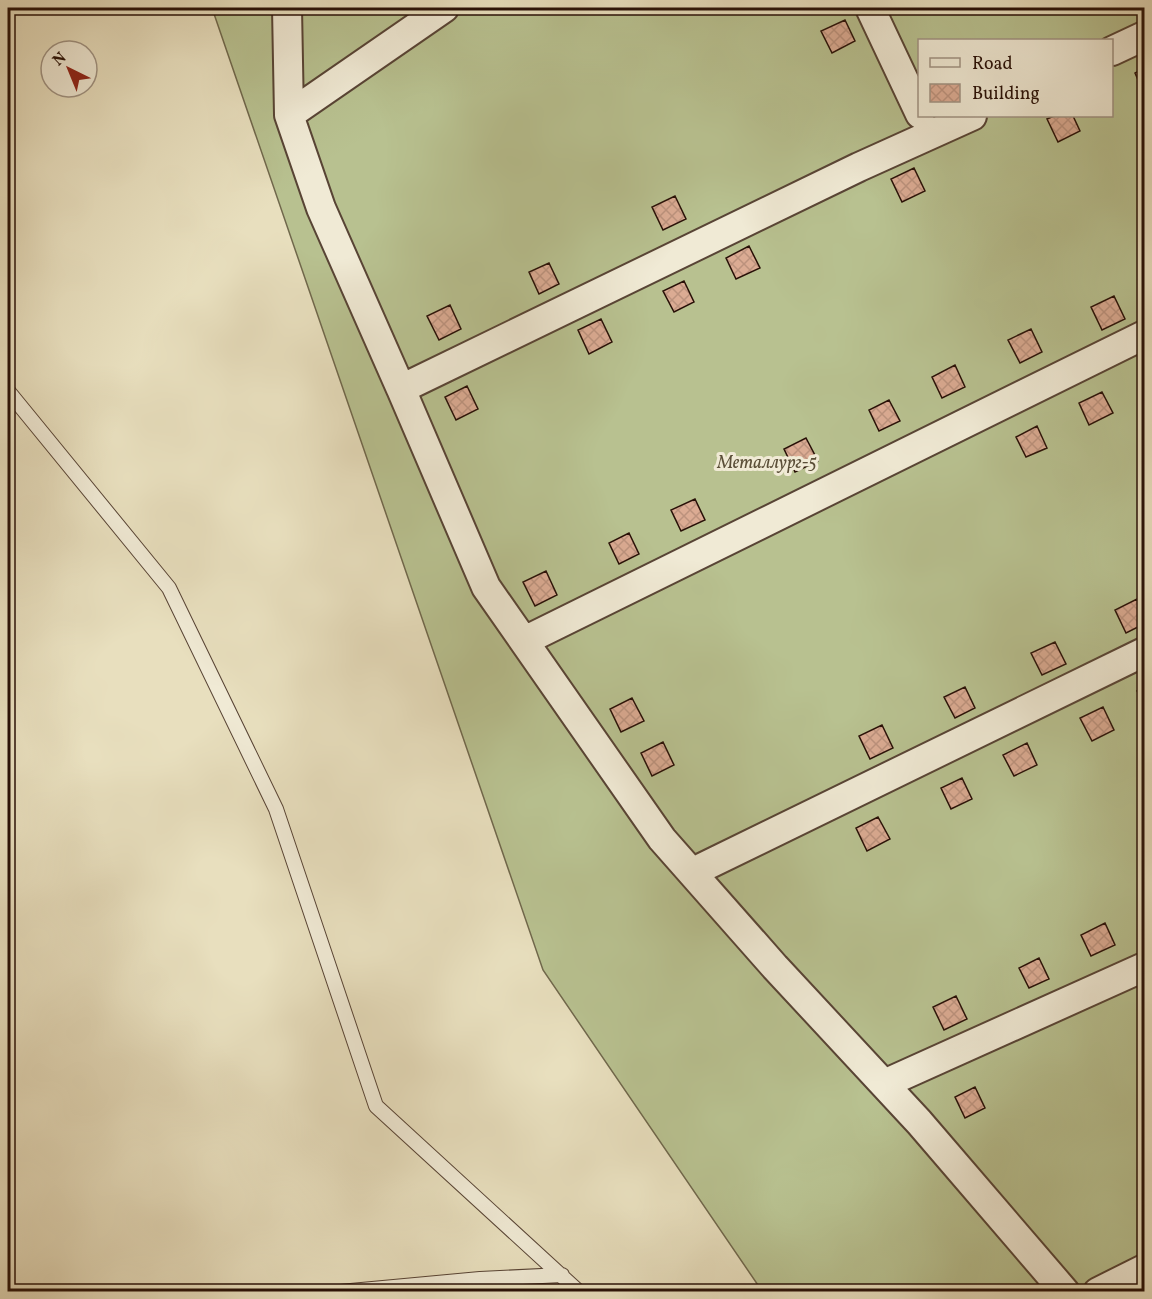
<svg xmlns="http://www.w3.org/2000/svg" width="1152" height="1299" viewBox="0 0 1152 1299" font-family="Vollkorn,serif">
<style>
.garden{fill:#b8c190;stroke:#70684c;stroke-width:1.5;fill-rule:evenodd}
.building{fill:url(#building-cross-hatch);stroke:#281007;stroke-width:1.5}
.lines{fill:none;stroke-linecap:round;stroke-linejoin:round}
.lane-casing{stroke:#584435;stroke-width:16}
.street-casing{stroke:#584435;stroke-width:32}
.lane{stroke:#f0ead5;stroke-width:14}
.street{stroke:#f0ead5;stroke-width:28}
.labels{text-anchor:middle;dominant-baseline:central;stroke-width:6;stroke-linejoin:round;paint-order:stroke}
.park-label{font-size:18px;font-style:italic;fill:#5a4e37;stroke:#f0ead5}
</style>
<defs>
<pattern id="building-cross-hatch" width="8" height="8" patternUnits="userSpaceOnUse" patternTransform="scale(1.5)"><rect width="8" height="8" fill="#dbab93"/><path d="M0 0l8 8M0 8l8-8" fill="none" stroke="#bc927d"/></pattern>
</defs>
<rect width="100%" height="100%" fill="#e8dfbe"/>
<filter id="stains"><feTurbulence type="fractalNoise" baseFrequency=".00333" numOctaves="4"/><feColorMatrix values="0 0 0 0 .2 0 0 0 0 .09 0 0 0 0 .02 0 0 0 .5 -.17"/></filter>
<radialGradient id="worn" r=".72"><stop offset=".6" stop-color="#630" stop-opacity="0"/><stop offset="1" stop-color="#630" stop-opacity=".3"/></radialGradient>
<!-- garden -->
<path class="garden" d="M212 8H1144V1291H762L543 970ZM920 40H1112V116H920Z"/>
<!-- building -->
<path class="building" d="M845 20 855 41 832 53 821 31Z
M1144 68V93L1135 73Z
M1054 116H1073L1080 131 1058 142 1047 119Z
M914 168 925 191 902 202 891 179Z
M675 196 686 219 663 230 652 207Z
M749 246 760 268 736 279 726 258Z
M549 263 559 284 539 294 529 272Z
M684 281 694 302 674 312 663 291Z
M1114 296 1125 319 1102 330 1091 307Z
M450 305 461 329 439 340 427 316Z
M601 319 612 342 589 354 578 330Z
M1031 329 1042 352 1020 363 1008 340Z
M955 365 965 387 942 398 932 377Z
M467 386 478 409 456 420 445 397Z
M1102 392 1113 413 1089 425 1079 403Z
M889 400 900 421 879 431 869 410Z
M1037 426 1047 448 1026 457 1016 437Z
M806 438 818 461 795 472 784 449Z
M695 499 705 520 681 531 671 510Z
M629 533 639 554 619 564 609 543Z
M546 571 557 595 535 606 523 582Z
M1137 599 1144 614V624L1126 633 1115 610Z
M1055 642 1066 664 1042 675 1031 653Z
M965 687 975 708 955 718 944 697Z
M1144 688V706L1137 691Z
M632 698 644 721 621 732 610 709Z
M1103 707 1114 730 1092 741 1080 718Z
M882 725 893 748 870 759 859 736Z
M663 742 674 765 652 776 641 753Z
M1027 743 1037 765 1014 776 1003 755Z
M962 778 972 799 951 809 941 788Z
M878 817 890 839 867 851 856 828Z
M1105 923 1115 945 1091 956 1081 935Z
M1039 958 1049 979 1029 988 1019 968Z
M956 996 967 1019 944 1030 933 1007Z
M975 1087 985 1108 965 1118 955 1097Z"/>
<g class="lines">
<!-- lane casing -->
<g class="lane-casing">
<path id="lane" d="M8 391 169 588 276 809 376 1106 579 1292
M340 1292 480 1279 562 1275"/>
</g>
<!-- street casing -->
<g class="street-casing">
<path id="street" d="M287 8 289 115
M870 8 920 114
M1112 51 1144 36
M972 116 859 167 401 389 486 587 662 839 775 967 919 1122 1065 1292
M401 389 321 208 289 115 444 8
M524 641 1144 335
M693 872 1144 652
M884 1084 1144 967
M1098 1292 1144 1269"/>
</g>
<!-- lane -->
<use href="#lane" class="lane"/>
<!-- street -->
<use href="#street" class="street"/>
</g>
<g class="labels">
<!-- park labels -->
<g class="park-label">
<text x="767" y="463">Металлург-5</text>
</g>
</g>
<!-- margin -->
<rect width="1152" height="1299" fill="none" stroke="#e8dfbe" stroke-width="30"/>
<rect x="9" y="9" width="1134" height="1281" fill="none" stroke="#281007" stroke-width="3"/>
<rect x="15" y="15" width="1122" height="1269" fill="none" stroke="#281007" stroke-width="1.5"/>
<!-- legend -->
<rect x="918" y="39" width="195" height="78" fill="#f0ead5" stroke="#a09383" stroke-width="1.5"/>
<rect x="930" y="58" width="30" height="9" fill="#f0ead5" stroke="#a09383" stroke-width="1.5"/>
<text x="972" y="69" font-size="18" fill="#281007">Road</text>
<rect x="930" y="84" width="30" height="18" fill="url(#building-cross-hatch)" stroke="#a09383" stroke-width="1.5"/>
<text x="972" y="99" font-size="18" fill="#281007">Building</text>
<!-- north arrow -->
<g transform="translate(69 69) rotate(317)"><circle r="28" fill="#f0ead5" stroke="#a09383" stroke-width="1.5"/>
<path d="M0-4.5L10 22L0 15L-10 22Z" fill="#8f2418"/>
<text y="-9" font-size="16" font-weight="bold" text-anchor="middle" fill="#281007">N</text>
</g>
<rect width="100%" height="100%" filter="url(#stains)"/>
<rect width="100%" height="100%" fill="url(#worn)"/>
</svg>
